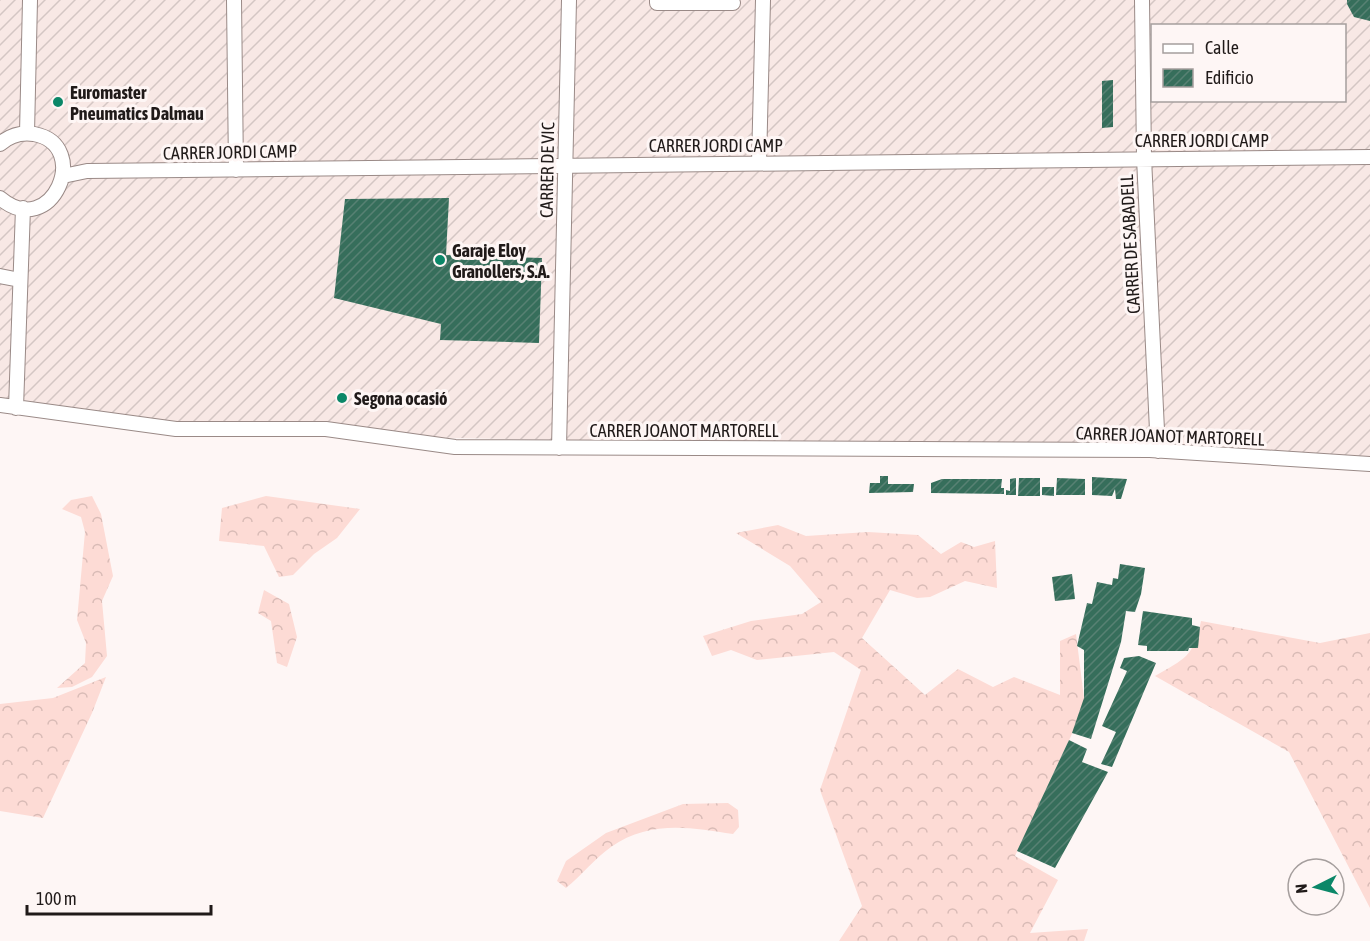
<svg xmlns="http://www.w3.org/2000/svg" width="1370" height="941" viewBox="0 0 1370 941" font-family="'Asap Condensed',sans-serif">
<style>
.industrial{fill:url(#industrial-furrows);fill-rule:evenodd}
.forest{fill:url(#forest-crowns)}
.building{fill:url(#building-hatch)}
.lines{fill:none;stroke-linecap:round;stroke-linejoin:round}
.minor-casing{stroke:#9a8a87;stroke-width:16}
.minor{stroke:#fff;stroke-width:14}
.poi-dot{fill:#0b8768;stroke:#fef6f5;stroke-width:2}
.labels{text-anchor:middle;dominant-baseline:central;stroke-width:6;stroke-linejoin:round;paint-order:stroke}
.poi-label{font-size:18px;font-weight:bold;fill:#201a19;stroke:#fef6f5;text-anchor:start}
.street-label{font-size:18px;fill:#201a19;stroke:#fef6f5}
</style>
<defs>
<pattern id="industrial-furrows" width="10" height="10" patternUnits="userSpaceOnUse" patternTransform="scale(1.5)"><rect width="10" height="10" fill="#f8e8e5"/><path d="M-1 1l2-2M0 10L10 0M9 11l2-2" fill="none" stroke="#d4c6c4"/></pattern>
<pattern id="forest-crowns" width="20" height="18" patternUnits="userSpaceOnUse" patternTransform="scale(1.5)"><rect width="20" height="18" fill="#fddbd5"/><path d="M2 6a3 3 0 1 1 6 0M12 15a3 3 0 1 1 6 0" fill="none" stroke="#d9bbb6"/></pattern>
<pattern id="building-hatch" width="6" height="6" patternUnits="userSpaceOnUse" patternTransform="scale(1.5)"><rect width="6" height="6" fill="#366e5b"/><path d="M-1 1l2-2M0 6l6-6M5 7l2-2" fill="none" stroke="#588173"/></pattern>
</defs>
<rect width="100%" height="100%" fill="#fef6f5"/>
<!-- industrial -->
<path class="industrial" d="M0 0H1370V464L1158 451 405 437 176 429 0 405ZM1152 26H1344V100H1152Z"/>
<!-- forest -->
<path class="forest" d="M92 496 101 514 113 576 102 601 107 656 92 677 72 687 57 688 85 663 86 643 77 620 85 532 81 517 62 509 71 500Z
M266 496 360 509 337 538 314 554 293 575 279 577 264 546 219 541 222 508Z
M778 525 806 536 868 532 918 535 941 554 961 542 974 547 995 541 997 588 965 581 930 597 917 598 890 590 862 638 925 695 958 669 993 687 1014 677 1060 695V641L1076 634 1085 706 1015 856 1058 880 1030 933 1088 929 1084 941H839L862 906 820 790 861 670 834 652 757 660 731 650 712 656 703 636 751 621 802 614 821 602 790 566 736 533Z
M264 590 289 604 297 637 287 667 277 663 271 621 258 613Z
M1201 621 1320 643 1370 633V908L1289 752 1155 676C1184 659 1194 657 1201 621Z
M106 677 92 713 43 818 0 811V704L53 698Z
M728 803 738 810 739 827 733 834C690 827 649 820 611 847 595 858 582 875 566 888L557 881 566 861 606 833 683 804Z"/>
<!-- building -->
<path class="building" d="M1347 0H1370V21L1354 17 1347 4Z
M1113 80V127L1102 128V81Z
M449 198 446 255 542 258 539 343 440 340 441 324 334 298 345 199Z
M880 476H888V484H914L913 492 869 493 870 483H880Z
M1092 477 1127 479 1121 499H1116L1115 489 1112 496 1092 495Z
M1016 478V495H1006V490L1010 491V479Z
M1019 478H1040V496H1018Z
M1057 478 1085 479V495H1056Z
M942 479H1002L1001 488H1004V494L931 493V483Z
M1042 487H1054V496L1042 495Z
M1120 564 1145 568 1141 594 1135 612 1126 611 1121 642 1091 739 1072 733 1084 698V650L1077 646 1087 603 1092 604 1097 582 1112 585 1113 578 1118 579Z
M1072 574 1075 599 1055 601 1052 577Z
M1143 611 1192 618V625L1200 627 1198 648H1189L1188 651H1147V646L1138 645Z
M1139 656 1156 663 1112 767 1101 764 1116 732 1102 726 1127 671 1120 668 1124 658Z
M1069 740 1087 749 1082 762 1108 772 1055 868 1017 851Z"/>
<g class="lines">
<!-- minor casing -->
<g class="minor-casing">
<path id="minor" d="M234 0 236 170
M657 0V3H733
M1142 0 1144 158 1158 451
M27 133 30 0
M0 144C10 135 21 132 34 134 93 145 52 242 0 198
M759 163 763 0
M63 176 87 171 1370 157
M0 276 20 280
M0 405 176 429H326L455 447 1150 450 1370 464
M16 408 23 208
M559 448 569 0"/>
</g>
<!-- minor -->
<use href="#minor" class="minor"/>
</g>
<!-- markers -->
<g class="poi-dot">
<circle cx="58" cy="102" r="6"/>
<circle cx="440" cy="260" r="6"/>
<circle cx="342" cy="398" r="6"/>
</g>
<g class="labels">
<!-- poi labels -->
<g class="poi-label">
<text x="70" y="92">Euromaster<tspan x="70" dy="21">Pneumatics Dalmau</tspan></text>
<text x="452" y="250">Garaje Eloy<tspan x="452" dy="21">Granollers, S.A.</tspan></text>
<text x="354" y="398">Segona ocasió</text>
</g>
<!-- street labels -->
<g class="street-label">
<text x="1202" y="140">CARRER JORDI CAMP</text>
<text x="716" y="145">CARRER JORDI CAMP</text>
<text transform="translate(230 152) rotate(-1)">CARRER JORDI CAMP</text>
<text transform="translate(547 170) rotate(-89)">CARRER DE VIC</text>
<text transform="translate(1130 244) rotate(-93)">CARRER DE SABADELL</text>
<text x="684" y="430">CARRER JOANOT MARTORELL</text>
<text transform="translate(1170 436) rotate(2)">CARRER JOANOT MARTORELL</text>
</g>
</g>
<!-- legend -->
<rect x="1151" y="24" width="195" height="78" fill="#fef6f5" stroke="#a59e9d" stroke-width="1.5"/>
<rect x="1163" y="44" width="30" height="9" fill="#ffffff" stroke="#a59e9d" stroke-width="1.5"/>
<text x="1205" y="54" font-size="18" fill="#201a19">Calle</text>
<rect x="1163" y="69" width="30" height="18" fill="url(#building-hatch)" stroke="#a59e9d" stroke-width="1.5"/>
<text x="1205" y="84" font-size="18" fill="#201a19">Edificio</text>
<!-- north arrow -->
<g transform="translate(1316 887) rotate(264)"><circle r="28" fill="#fef6f5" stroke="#a59e9d" stroke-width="1.5"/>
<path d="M0-4.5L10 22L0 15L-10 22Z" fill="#0b8768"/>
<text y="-9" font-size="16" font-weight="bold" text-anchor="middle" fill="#201a19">N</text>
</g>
<!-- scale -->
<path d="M27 905v9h184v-9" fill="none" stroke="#201a19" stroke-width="3"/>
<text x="36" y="905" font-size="18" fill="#201a19" stroke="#fef6f5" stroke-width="4.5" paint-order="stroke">100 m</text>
</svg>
